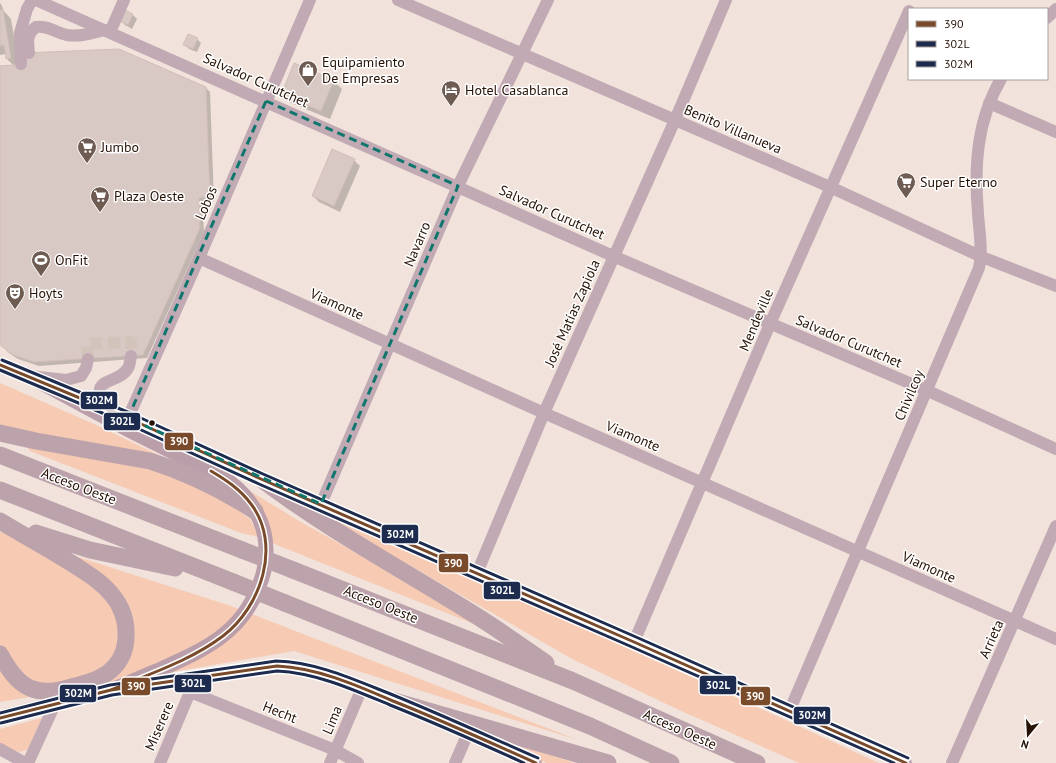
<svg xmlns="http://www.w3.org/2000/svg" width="1056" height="763" viewBox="0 0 1056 763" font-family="'PT Sans',sans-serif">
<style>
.green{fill:#f6cab3}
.shadow{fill:#0003}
.building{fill:#d9c9c4;stroke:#d1beb8}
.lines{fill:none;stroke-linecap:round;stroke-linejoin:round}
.minor-tunnel{stroke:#d3c4bb;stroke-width:12;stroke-dasharray:12 6;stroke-linecap:butt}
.minor{stroke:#c1aab4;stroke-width:12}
.major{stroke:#ba9ea9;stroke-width:15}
.highway{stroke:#bca3ab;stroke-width:17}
.highway-bridge{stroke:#bca3ab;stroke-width:17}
.bus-1-casing{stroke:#fff;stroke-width:6}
.bus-2-casing{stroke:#fff;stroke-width:6}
.bus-3-casing{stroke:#fff;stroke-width:6}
.bus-1{stroke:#7a4b2a;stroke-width:3}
.bus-2{stroke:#1d2b4f;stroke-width:3}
.bus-3{stroke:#1d2b4f;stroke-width:3}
.marked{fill:none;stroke:#0f766e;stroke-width:3;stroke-dasharray:8 5;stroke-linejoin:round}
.bus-dot{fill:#271206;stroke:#fff;stroke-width:1.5}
.labels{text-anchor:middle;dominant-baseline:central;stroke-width:3;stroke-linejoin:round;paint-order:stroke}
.poi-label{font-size:14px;fill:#271206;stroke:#fff;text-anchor:start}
.street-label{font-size:14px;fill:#271206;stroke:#fff}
.line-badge{stroke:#fff;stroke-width:1.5}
.badge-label{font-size:11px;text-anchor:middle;font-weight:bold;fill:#fff}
</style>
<rect width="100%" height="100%" fill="#f1e3db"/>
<!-- green -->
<path class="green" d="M0 383 94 424 169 460 250 519 259 537 241 533 30 451 15 432 0 425Z
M245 488 301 522 444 602 484 628 272 543C270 518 259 507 245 488Z
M335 517 572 622 879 763H799L679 710 572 659 338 524 334 519Z
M0 532 228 605 578 740 294 651 0 702Z
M42 718 28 749C17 756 9 748 0 743V729Z
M490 739 531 749 575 763H547Z"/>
<!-- shadow -->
<path class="shadow" d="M0 3 2 6 3 10 11 19 19 66 206 88 210 92 214 201H202L204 232 147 358 39 366 18 359 9 353 0 344V67L14 66 7 59 6 54 0 55Z
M125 12 133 15 137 19 132 29 125 25 121 21Z
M197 39 201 43 197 52 189 49 185 45Z
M334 81 342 89 330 119 291 103 282 95Z
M354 160 360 166 340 212 319 202 313 196Z"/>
<!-- building -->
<path class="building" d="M3 9 11 58 6 59 4 45 0 46V10Z
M125 10 133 14 128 25 120 21Z
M188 34 198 38 193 49 183 45Z
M119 49 206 87 210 197 199 198 200 228 143 355 34 362 13 355 0 345V66L25 64 24 53Z
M294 63 334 80 321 111 281 95Z
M332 149 355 159 334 206 312 196Z"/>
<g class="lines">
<!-- minor-tunnel -->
<path class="minor-tunnel" d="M88 359 87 344 131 342V356"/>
<!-- minor -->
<path class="minor" d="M36 0 613 256 928 391 1056 449
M398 0 830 187 982 257 1056 286
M1047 18 1056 9
M110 32 124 0
M29 53C28 42 26 34 36 27 47 25 57 33 67 35 80 37 93 33 105 30
M21 64 20 33 27 9 32 0
M989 103 1056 132
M199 258 544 413 1056 639
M30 376 66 380 81 376 86 368 88 359
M105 408C87 375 118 386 128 368 130 365 130 360 131 356
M128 418 199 258 310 0
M281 487 634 642 906 763
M321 504 458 186 548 0
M477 573 544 413 675 120 726 0
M634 642 770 324 909 11
M126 688 277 666C299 666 316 672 337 680 359 687 380 695 401 704
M190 692 335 750 358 763
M789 712 979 268C983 250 979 231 978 213 974 166 977 120 1001 79
M442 722 536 763
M0 749 25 763
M28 763 55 704
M160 763 190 692 189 684
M330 763 362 688
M455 763 468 733
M952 763 1056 526"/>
<!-- major -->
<path class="major" d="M0 365 35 379
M109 410 261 479
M0 718C25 711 51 705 76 699 88 696 100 694 111 690 128 684 143 676 159 670 201 651 240 635 258 588 263 577 266 565 266 553 267 520 248 493 221 476L127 429 27 375"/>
<!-- highway -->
<path class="highway" d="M0 433 36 441 150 461C188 473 222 490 255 511
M0 455 242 550
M261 479C332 533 411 574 486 622 506 635 526 649 546 663
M0 490 233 582
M0 521C25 536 51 550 76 566 90 575 103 583 113 596 130 617 132 653 110 671 100 680 84 684 71 687 58 691 43 694 30 688 16 682 7 667 0 654
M36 533 90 550 175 568
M293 570 573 681 757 763
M285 603 590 726 671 763
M394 701 608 763"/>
<!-- highway-bridge -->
<path class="highway-bridge" d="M242 550 293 570
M233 582 285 603"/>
<!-- bus-1 casing -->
<g class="bus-1-casing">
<path id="bus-1" d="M0 365 128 418 261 479 634 642 906 763
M111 690C149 674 190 661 223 636 261 607 282 545 251 504 240 489 226 480 211 471
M0 718 111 690 277 666C318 668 356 685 393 701 441 720 489 742 536 763"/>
</g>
<!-- bus-2 casing -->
<g class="bus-2-casing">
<path id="bus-2" d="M0 370 126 423 259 484 632 647 894 763
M1 723 112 695 277 671C317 673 354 690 390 705 435 723 480 743 524 763"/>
</g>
<!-- bus-3 casing -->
<g class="bus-3-casing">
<path id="bus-3" d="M2 360 130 413 263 474 636 637 908 758
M0 713 110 685 276 661C317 662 355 680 393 695 442 715 490 737 538 758"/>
</g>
<!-- bus-1 -->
<use href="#bus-1" class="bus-1"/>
<!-- bus-2 -->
<use href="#bus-2" class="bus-2"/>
<!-- bus-3 -->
<use href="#bus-3" class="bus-3"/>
</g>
<!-- marked area -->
<path class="marked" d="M266 101 458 186 321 504 128 418Z"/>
<!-- icons -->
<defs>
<g id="shop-pin" transform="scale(1)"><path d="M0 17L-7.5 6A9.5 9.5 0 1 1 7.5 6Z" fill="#6e5b51" stroke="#fff"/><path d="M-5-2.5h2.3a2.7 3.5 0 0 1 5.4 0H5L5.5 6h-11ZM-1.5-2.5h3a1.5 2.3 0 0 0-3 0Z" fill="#fff"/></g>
<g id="hotel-pin" transform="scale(1)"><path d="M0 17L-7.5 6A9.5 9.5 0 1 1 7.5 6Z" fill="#6e5b51" stroke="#fff"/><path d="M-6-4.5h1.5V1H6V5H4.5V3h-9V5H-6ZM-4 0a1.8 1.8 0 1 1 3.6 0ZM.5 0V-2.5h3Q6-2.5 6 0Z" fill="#fff"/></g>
<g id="supermarket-pin" transform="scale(1)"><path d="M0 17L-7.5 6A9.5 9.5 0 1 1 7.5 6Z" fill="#6e5b51" stroke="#fff"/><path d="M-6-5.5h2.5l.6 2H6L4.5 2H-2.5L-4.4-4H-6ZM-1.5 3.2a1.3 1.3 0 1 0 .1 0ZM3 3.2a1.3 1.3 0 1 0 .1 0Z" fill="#fff"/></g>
<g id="stadium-pin" transform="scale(1)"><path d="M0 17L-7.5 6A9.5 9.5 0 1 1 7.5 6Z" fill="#6e5b51" stroke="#fff"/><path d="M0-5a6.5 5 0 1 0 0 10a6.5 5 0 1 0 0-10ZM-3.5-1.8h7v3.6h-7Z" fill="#fff"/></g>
<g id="theatre-pin" transform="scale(1)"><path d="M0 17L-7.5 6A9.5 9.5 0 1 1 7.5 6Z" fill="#6e5b51" stroke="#fff"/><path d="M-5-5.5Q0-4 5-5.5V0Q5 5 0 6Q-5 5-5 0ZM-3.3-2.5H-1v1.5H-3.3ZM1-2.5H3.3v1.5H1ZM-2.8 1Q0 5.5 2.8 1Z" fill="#fff"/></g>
</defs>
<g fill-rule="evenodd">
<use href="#shop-pin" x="308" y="70"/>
<use href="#hotel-pin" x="451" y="90"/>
<use href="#supermarket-pin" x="87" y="147"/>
<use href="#supermarket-pin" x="906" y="182"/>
<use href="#supermarket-pin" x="100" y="196"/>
<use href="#stadium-pin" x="41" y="260"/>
<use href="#theatre-pin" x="15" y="293"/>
</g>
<!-- markers -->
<circle class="bus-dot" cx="152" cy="423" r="3.5"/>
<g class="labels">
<!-- poi labels -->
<g class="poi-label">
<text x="322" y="62">Equipamiento<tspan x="322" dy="16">De Empresas</tspan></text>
<text x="465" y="90">Hotel Casablanca</text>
<text x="101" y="147">Jumbo</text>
<text x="920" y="182">Super Eterno</text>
<text x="114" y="196">Plaza Oeste</text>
<text x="55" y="260">OnFit</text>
<text x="29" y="293">Hoyts</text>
</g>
<!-- street labels -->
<g class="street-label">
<text transform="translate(256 80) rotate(24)">Salvador Curutchet</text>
<text transform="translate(733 129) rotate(23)">Benito Villanueva</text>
<text transform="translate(206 203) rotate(-67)">Lobos</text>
<text transform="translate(552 212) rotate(24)">Salvador Curutchet</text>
<text transform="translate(417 244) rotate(-67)">Navarro</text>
<text transform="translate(337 304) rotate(24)">Viamonte</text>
<text transform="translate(572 313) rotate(-66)">José Matías Zapiola</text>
<text transform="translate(756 320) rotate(-67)">Mendeville</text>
<text transform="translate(849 341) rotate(23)">Salvador Curutchet</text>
<text transform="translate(909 395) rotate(-67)">Chivilcoy</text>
<text transform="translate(633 436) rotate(23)">Viamonte</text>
<text transform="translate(79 486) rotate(21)">Acceso Oeste</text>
<text transform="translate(929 567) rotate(24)">Viamonte</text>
<text transform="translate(381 604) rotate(22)">Acceso Oeste</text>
<text transform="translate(991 639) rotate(-66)">Arrieta</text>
<text transform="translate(280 712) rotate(22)">Hecht</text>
<text transform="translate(332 720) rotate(-67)">Lima</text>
<text transform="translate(159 726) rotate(-67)">Miserere</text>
<text transform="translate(680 729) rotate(24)">Acceso Oeste</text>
</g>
</g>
<g class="line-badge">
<rect x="80" y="391" width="38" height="19" rx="4" fill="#1d2b4f"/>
<rect x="103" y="412" width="38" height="19" rx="4" fill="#1d2b4f"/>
<rect x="164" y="432" width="30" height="19" rx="4" fill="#7a4b2a"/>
<rect x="381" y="524" width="38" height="20" rx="4" fill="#1d2b4f"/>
<rect x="438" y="553" width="31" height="20" rx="4" fill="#7a4b2a"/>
<rect x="483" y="581" width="38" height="19" rx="4" fill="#1d2b4f"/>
<rect x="174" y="674" width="38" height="19" rx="4" fill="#1d2b4f"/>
<rect x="699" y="675" width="38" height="20" rx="4" fill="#1d2b4f"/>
<rect x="121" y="677" width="30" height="19" rx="4" fill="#7a4b2a"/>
<rect x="59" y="684" width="38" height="19" rx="4" fill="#1d2b4f"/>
<rect x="740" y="686" width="31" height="20" rx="4" fill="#7a4b2a"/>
<rect x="793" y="706" width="38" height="19" rx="4" fill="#1d2b4f"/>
</g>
<g class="badge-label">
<text x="99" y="404">302M</text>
<text x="122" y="425">302L</text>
<text x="179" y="445">390</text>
<text x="400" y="538">302M</text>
<text x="453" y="567">390</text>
<text x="502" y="594">302L</text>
<text x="193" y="687">302L</text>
<text x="718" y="689">302L</text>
<text x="136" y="690">390</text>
<text x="78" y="697">302M</text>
<text x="755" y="700">390</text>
<text x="812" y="719">302M</text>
</g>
<!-- legend -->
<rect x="908" y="8" width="140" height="72" fill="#ffffff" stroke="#a9a09b"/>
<rect x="916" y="21" width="20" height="6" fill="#7a4b2a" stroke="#a9a09b"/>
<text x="944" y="28" font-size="12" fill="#271206">390</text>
<rect x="916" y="41" width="20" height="6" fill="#1d2b4f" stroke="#a9a09b"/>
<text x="944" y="48" font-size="12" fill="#271206">302L</text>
<rect x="916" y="61" width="20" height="6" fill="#1d2b4f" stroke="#a9a09b"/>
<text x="944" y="68" font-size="12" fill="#271206">302M</text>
<!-- north arrow -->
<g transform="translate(1028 735) rotate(198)" stroke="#ffffff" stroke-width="3" paint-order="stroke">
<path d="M0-3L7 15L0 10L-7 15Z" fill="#271206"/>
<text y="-6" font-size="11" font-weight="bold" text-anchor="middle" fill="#271206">N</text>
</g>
</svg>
